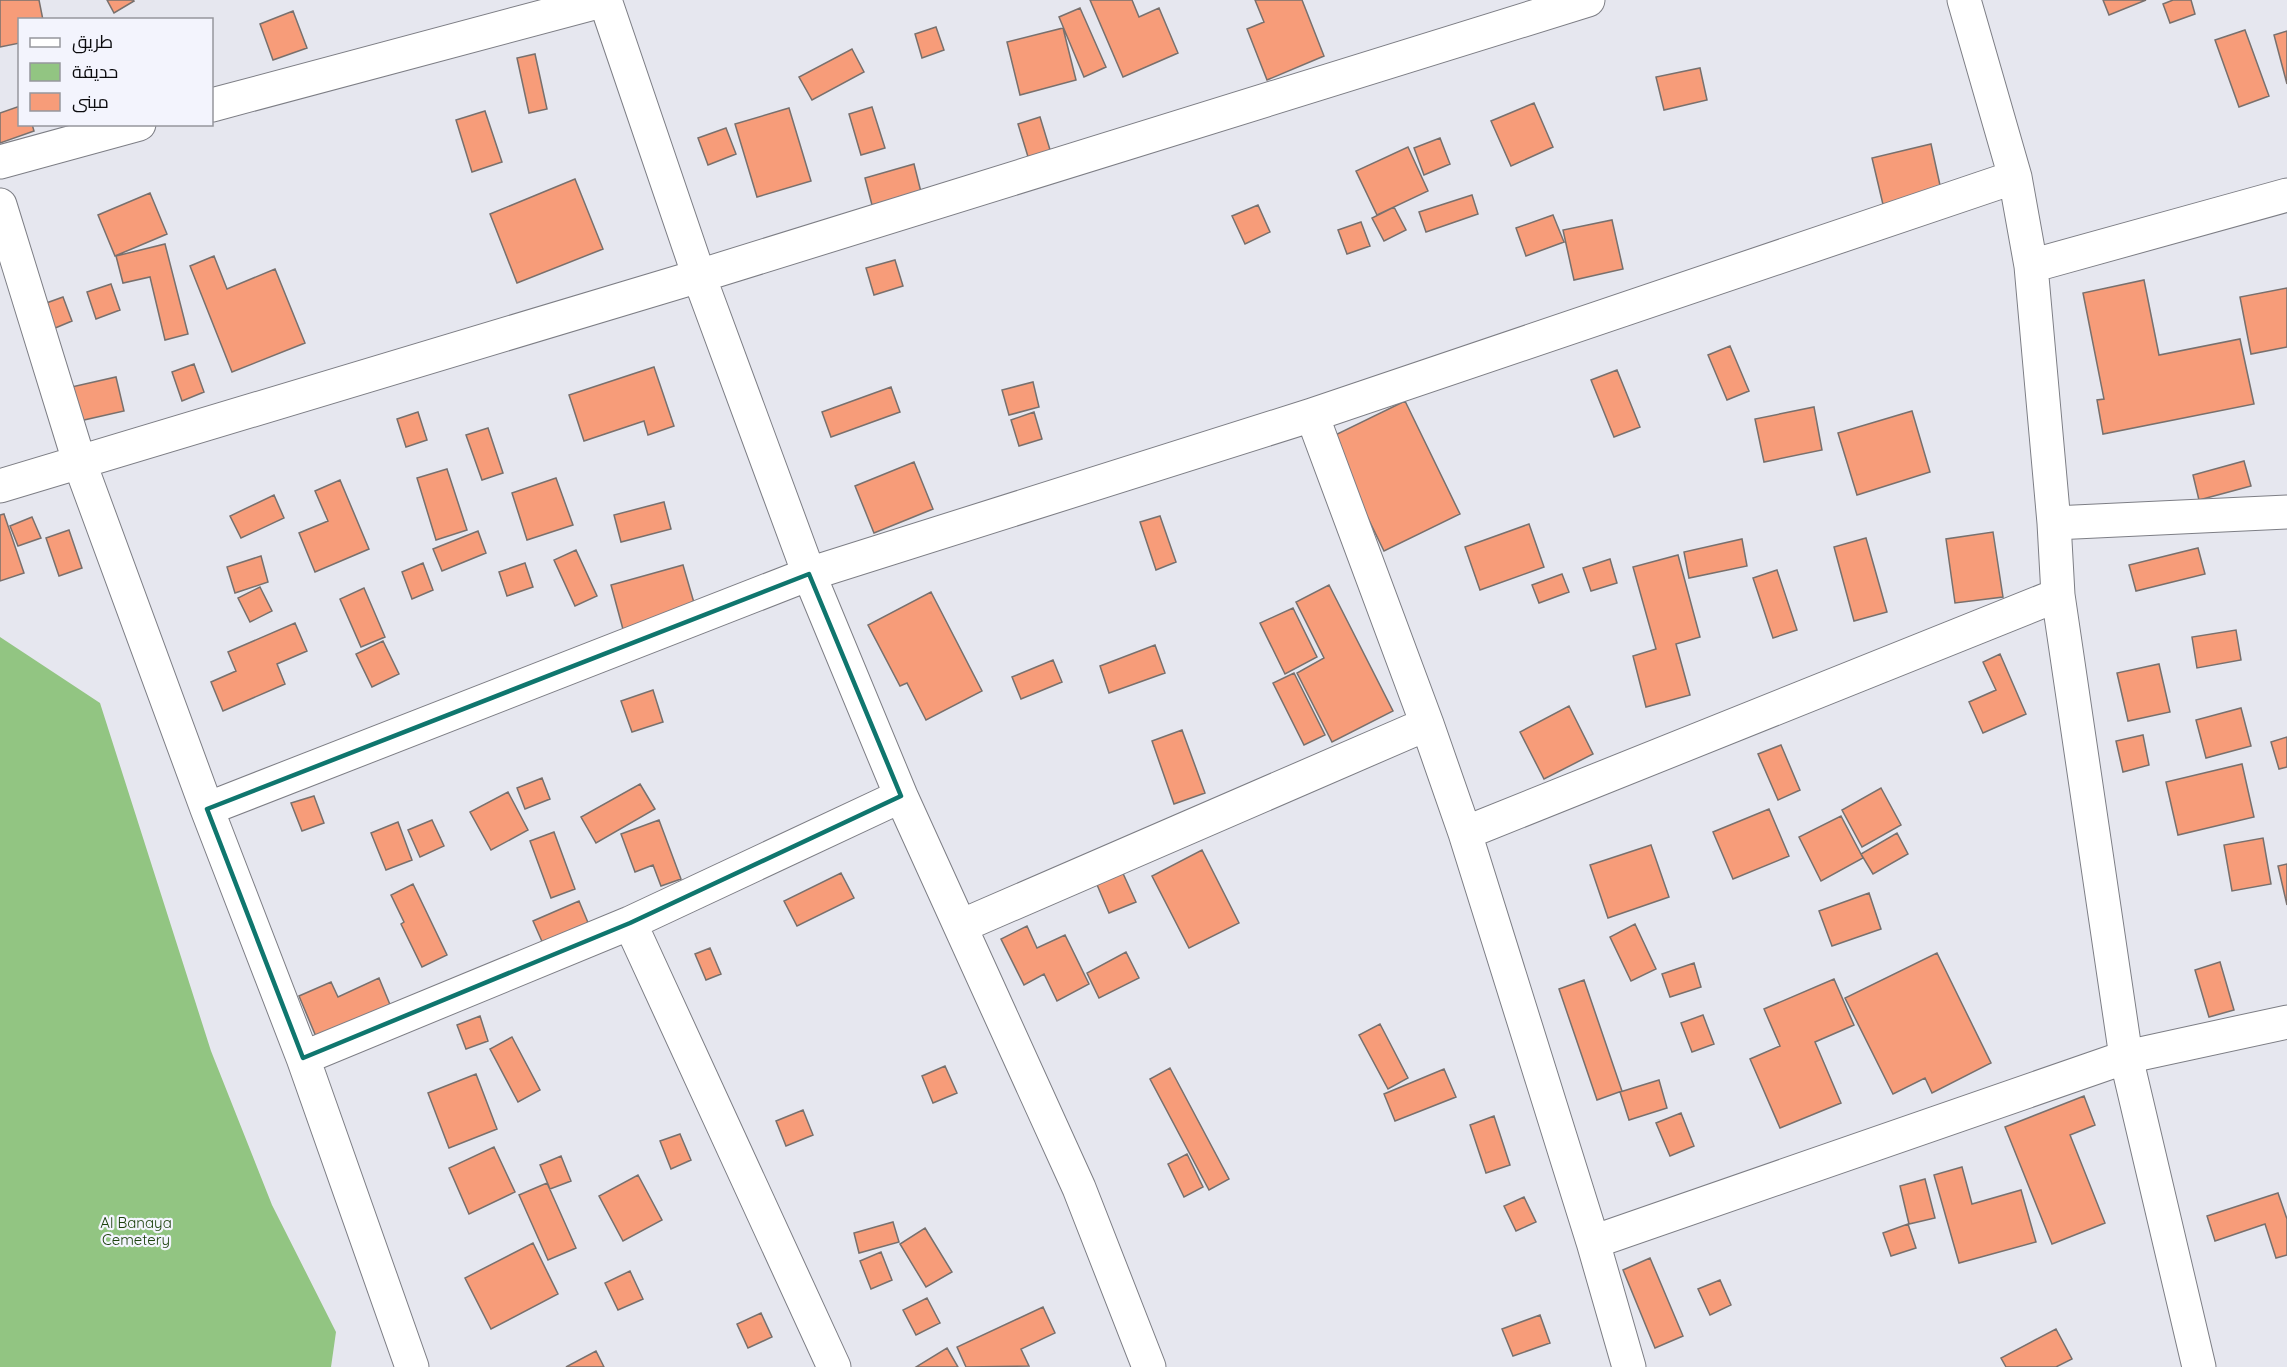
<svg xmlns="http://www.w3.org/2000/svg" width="2287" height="1367" viewBox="0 0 2287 1367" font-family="Quicksand,Cairo,sans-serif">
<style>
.green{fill:#92c582}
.building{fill:#f79c79;stroke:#78706d;stroke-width:1.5}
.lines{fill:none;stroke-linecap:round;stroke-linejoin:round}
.street-casing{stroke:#7d7e85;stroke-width:35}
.street{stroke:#fff;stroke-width:33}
.marked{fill:none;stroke:#0f766e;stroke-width:4.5;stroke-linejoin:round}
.labels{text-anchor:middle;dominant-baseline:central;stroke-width:4.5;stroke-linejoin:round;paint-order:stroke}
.park-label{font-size:15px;fill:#1c410d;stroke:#f3f4fd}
</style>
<rect width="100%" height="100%" fill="#e6e7ef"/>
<!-- green -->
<path class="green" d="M0 637 100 703 211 1051 272 1205 336 1332 331 1367H0Z"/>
<!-- building -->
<path class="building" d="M0 0H39L43 20H20V43L0 47Z
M107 0H133L134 1 114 13Z
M1090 0H1132L1139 17 1159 8 1178 53 1123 77Z
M1255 0H1302L1324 56 1267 80 1247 29 1264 22Z
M2103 0H2146L2109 15Z
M2173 0H2191L2195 14 2170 23 2163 4Z
M1080 8 1106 67 1084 77 1059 17Z
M293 11 307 48 273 60 260 24Z
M936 27 944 50 922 58 915 34Z
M1063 28 1076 80 1020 95 1007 42Z
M2245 30 2269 96 2239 107 2215 40Z
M2287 31V84L2274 35Z
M852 49 864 72 812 100 799 77Z
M535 54 547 109 529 113 517 58Z
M1700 68 1707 100 1664 110 1656 77Z
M1534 103 1553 147 1511 166 1491 121Z
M20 106V124H32L34 131 0 143V113Z
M872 107 885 148 861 155 849 114Z
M789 108 811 181 757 197 735 124Z
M485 111 502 162 472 172 456 120Z
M1040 117 1051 153 1029 160 1018 124Z
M726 128 736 154 708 165 698 138Z
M1440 138 1450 164 1424 175 1414 148Z
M1931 144 1943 199 1885 213 1872 158Z
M1408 147 1428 191 1377 215 1356 171Z
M914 164 921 192 872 205 865 178Z
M575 179 603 249 517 283 490 214Z
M150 193 167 234 115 256 98 215Z
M1472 195 1478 214 1426 232 1419 212Z
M1258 205 1270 232 1245 244 1232 216Z
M1394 207 1406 230 1384 241 1372 218Z
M1553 215 1564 242 1526 256 1516 228Z
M1612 220 1623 269 1574 280 1563 230Z
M1361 222 1370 246 1347 254 1338 230Z
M165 244 188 334 165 340 150 277 123 283 116 256Z
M214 256 227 289 275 269 305 343 232 372 190 266Z
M895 260 903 286 874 295 866 268Z
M2144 280 2159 355 2240 339 2254 404 2103 434 2097 400 2104 399 2083 293Z
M111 284 120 310 96 319 87 292Z
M2287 288V347L2251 354 2240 297Z
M63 297 72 321 48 331 38 306Z
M1730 346 1749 391 1727 400 1708 355Z
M194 364 204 392 182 401 172 372Z
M654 367 674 426 648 435 644 421 584 441 569 395Z
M1617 370 1640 427 1614 437 1591 380Z
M116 377 124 411 75 422 67 388Z
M1033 382 1039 407 1009 415 1002 390Z
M891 387 900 412 831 437 822 412Z
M1405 401 1460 514 1384 551 1329 438Z
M1814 407 1822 450 1764 462 1755 419Z
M1912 411 1930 472 1857 495 1838 433Z
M418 412 427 440 406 447 397 419Z
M1034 412 1042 439 1019 446 1011 420Z
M488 428 503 473 482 480 466 435Z
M2244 461 2251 486 2199 500 2193 475Z
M914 462 933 509 874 533 855 486Z
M447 469 467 530 436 540 417 478Z
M556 478 573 525 527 540 512 493Z
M340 480 369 549 315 572 299 533 328 521 315 491Z
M274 495 284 518 241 538 230 516Z
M664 502 671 529 621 542 614 515Z
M4 514 24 573 0 581V515Z
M1160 516 1176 562 1156 570 1140 522Z
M32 517 41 538 18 546 10 526Z
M1529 524 1544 567 1480 590 1465 547Z
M69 530 82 568 59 576 46 538Z
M478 531 486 553 442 571 433 549Z
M1993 532 2003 597 1955 603 1946 539Z
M1866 538 1887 612 1854 621 1834 547Z
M1742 539 1747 566 1689 578 1684 552Z
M2198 548 2205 574 2136 591 2129 565Z
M576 550 597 596 575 606 554 560Z
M1678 555 1700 637 1676 644 1690 695 1646 707 1633 656 1656 649 1633 567Z
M261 556 268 582 235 593 227 567Z
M1610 559 1617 583 1591 591 1583 568Z
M423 563 433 590 412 599 402 572Z
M525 563 533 587 507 596 499 572Z
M683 565 697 613 624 633 611 585Z
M1777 570 1797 630 1773 638 1753 578Z
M1562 574 1569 592 1539 603 1532 585Z
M1329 585 1393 711 1332 742 1297 673 1324 658 1296 602Z
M260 587 272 611 250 622 238 598Z
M364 588 385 637 361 647 340 599Z
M931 592 982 691 926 720 907 683 900 686 868 625Z
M1293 608 1317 657 1285 674 1260 623Z
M295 623 307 651 277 664 285 684 223 711 211 682 236 671 228 652Z
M2236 630 2241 660 2197 668 2192 637Z
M383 641 399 674 372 687 356 654Z
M1155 645 1165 673 1109 693 1100 666Z
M2000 654 2026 714 1983 733 1969 702 1996 690 1983 662Z
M1053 660 1062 682 1021 699 1012 677Z
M2159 664 2170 712 2128 721 2117 673Z
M1294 673 1325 735 1304 745 1273 683Z
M653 690 663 722 632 732 621 701Z
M1569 706 1593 754 1544 779 1520 732Z
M2241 708 2251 746 2206 758 2196 720Z
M1182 730 1205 793 1174 804 1152 741Z
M2143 735 2149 765 2123 772 2116 741Z
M2287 737V767L2279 769 2271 742Z
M1781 745 1800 790 1778 800 1758 754Z
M2242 764 2254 817 2178 835 2166 782Z
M542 778 550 799 525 809 517 788Z
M640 784 655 809 596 843 581 817Z
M1881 788 1901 825 1862 847 1842 810Z
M508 792 528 830 491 850 470 812Z
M314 796 324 823 302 831 291 803Z
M1769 809 1789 856 1733 879 1713 832Z
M1841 816 1863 858 1821 881 1799 837Z
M432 820 444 846 420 857 408 830Z
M659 820 681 879 661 886 653 865 635 872 621 834Z
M398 822 412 860 386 870 371 833Z
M554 832 575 889 551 898 530 841Z
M1897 833 1908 854 1873 874 1861 854Z
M2263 838 2271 884 2232 891 2224 845Z
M1651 845 1669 897 1608 918 1590 865Z
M1202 850 1239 923 1189 948 1152 876Z
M2287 864V905L2278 866Z
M1121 869 1136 902 1109 913 1095 880Z
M841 873 854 898 797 926 784 901Z
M413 884 447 955 422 967 401 924 404 922 391 895Z
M1869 893 1881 929 1832 946 1819 911Z
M579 901 589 925 544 946 533 921Z
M1635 924 1656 969 1631 981 1610 937Z
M1027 926 1037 948 1065 935 1089 984 1057 1001 1044 974 1024 985 1001 939Z
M710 948 721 974 706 980 695 954Z
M1126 952 1139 978 1099 998 1087 973Z
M1937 953 1991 1063 1932 1093 1925 1078 1893 1094 1845 998Z
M2220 962 2234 1010 2209 1017 2195 970Z
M1694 963 1701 987 1670 997 1662 974Z
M379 978 391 1007 317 1039 299 996 331 982 338 997Z
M1834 979 1854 1025 1815 1042 1841 1103 1780 1128 1750 1059 1780 1046 1764 1009Z
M1584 980 1622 1091 1597 1100 1559 989Z
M1703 1015 1714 1044 1692 1052 1681 1023Z
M480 1016 488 1041 466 1049 457 1025Z
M1380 1024 1408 1078 1388 1089 1359 1035Z
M512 1037 540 1090 518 1102 490 1049Z
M945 1066 957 1093 933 1103 922 1076Z
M1170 1068 1229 1179 1209 1190 1150 1079Z
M1444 1069 1456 1097 1395 1121 1384 1094Z
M476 1074 497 1129 449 1148 428 1093Z
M1659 1080 1667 1108 1629 1120 1620 1092Z
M2084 1096 2095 1125 2070 1135 2105 1223 2052 1244 2005 1127Z
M803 1110 813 1135 786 1146 776 1121Z
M1681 1113 1694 1146 1670 1156 1656 1123Z
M1494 1116 1510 1165 1486 1173 1470 1125Z
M680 1134 691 1160 671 1169 660 1141Z
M494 1147 515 1192 469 1214 449 1168Z
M1187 1154 1203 1187 1184 1197 1168 1164Z
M561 1156 571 1181 550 1189 540 1165Z
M1962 1167 1972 1204 2021 1190 2036 1242 1959 1263 1934 1175Z
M638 1175 662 1220 623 1241 599 1196Z
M1925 1179 1935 1218 1909 1224 1900 1186Z
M547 1183 576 1248 548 1260 519 1195Z
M2278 1193 2287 1219V1255L2276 1258 2265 1224 2215 1241 2207 1216Z
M1524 1197 1536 1222 1516 1231 1504 1206Z
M893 1222 899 1242 859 1253 854 1233Z
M1908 1224 1916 1248 1891 1256 1883 1233Z
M925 1228 952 1272 926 1287 900 1244Z
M533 1243 558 1294 491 1329 465 1278Z
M881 1252 892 1280 871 1289 860 1261Z
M1650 1258 1683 1336 1655 1348 1623 1270Z
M630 1271 643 1299 618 1310 605 1283Z
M1720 1280 1731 1305 1710 1315 1698 1289Z
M927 1298 940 1323 916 1335 903 1310Z
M1043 1307 1055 1333 1021 1349 1029 1366 966 1367 957 1347Z
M761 1313 772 1337 748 1348 737 1324Z
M1540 1315 1550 1343 1513 1356 1502 1329Z
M2056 1329 2072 1359 2056 1367H2006L2001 1358Z
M947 1348 958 1367H916Z
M596 1351 604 1367H566Z"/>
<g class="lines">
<!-- street casing -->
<g class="street-casing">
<path id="street" d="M605 0 699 276 809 574 901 796 1079 1188 1149 1367
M1964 0 2015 177 2031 266 2054 523 2058 595 2126 1057 2199 1367
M212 105 605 0
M0 162 139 124
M0 205 79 461 207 809 303 1058 412 1367
M2031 266 2287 195
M1312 415 1427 724 1465 833 1593 1242 1629 1367
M0 486 699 276 1588 0
M2054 523 2287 512
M207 809 809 574 1312 415 2015 177
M1465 833 2058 595
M630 923 834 1367
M961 926 1427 724
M303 1058 630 923 901 796
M1593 1242 2126 1057 2287 1022"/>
</g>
<!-- street -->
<use href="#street" class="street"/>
</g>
<!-- marked area -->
<path class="marked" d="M809 574 901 796 630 923 303 1058 207 809Z"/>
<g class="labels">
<!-- park labels -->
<g class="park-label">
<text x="136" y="1222">Al Banaya<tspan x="136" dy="17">Cemetery</tspan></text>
</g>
</g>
<!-- legend -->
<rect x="18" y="18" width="195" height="108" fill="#f3f4fd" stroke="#96979d" stroke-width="1.5"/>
<rect x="30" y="38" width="30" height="9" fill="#ffffff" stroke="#96979d" stroke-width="1.5"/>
<text x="72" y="48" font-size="18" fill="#0b0b0e">طريق</text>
<rect x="30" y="63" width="30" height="18" fill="#92c582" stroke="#96979d" stroke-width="1.5"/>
<text x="72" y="78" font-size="18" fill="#0b0b0e">حديقة</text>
<rect x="30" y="93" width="30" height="18" fill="#f79c79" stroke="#96979d" stroke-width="1.5"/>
<text x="72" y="108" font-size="18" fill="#0b0b0e">مبنى</text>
</svg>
